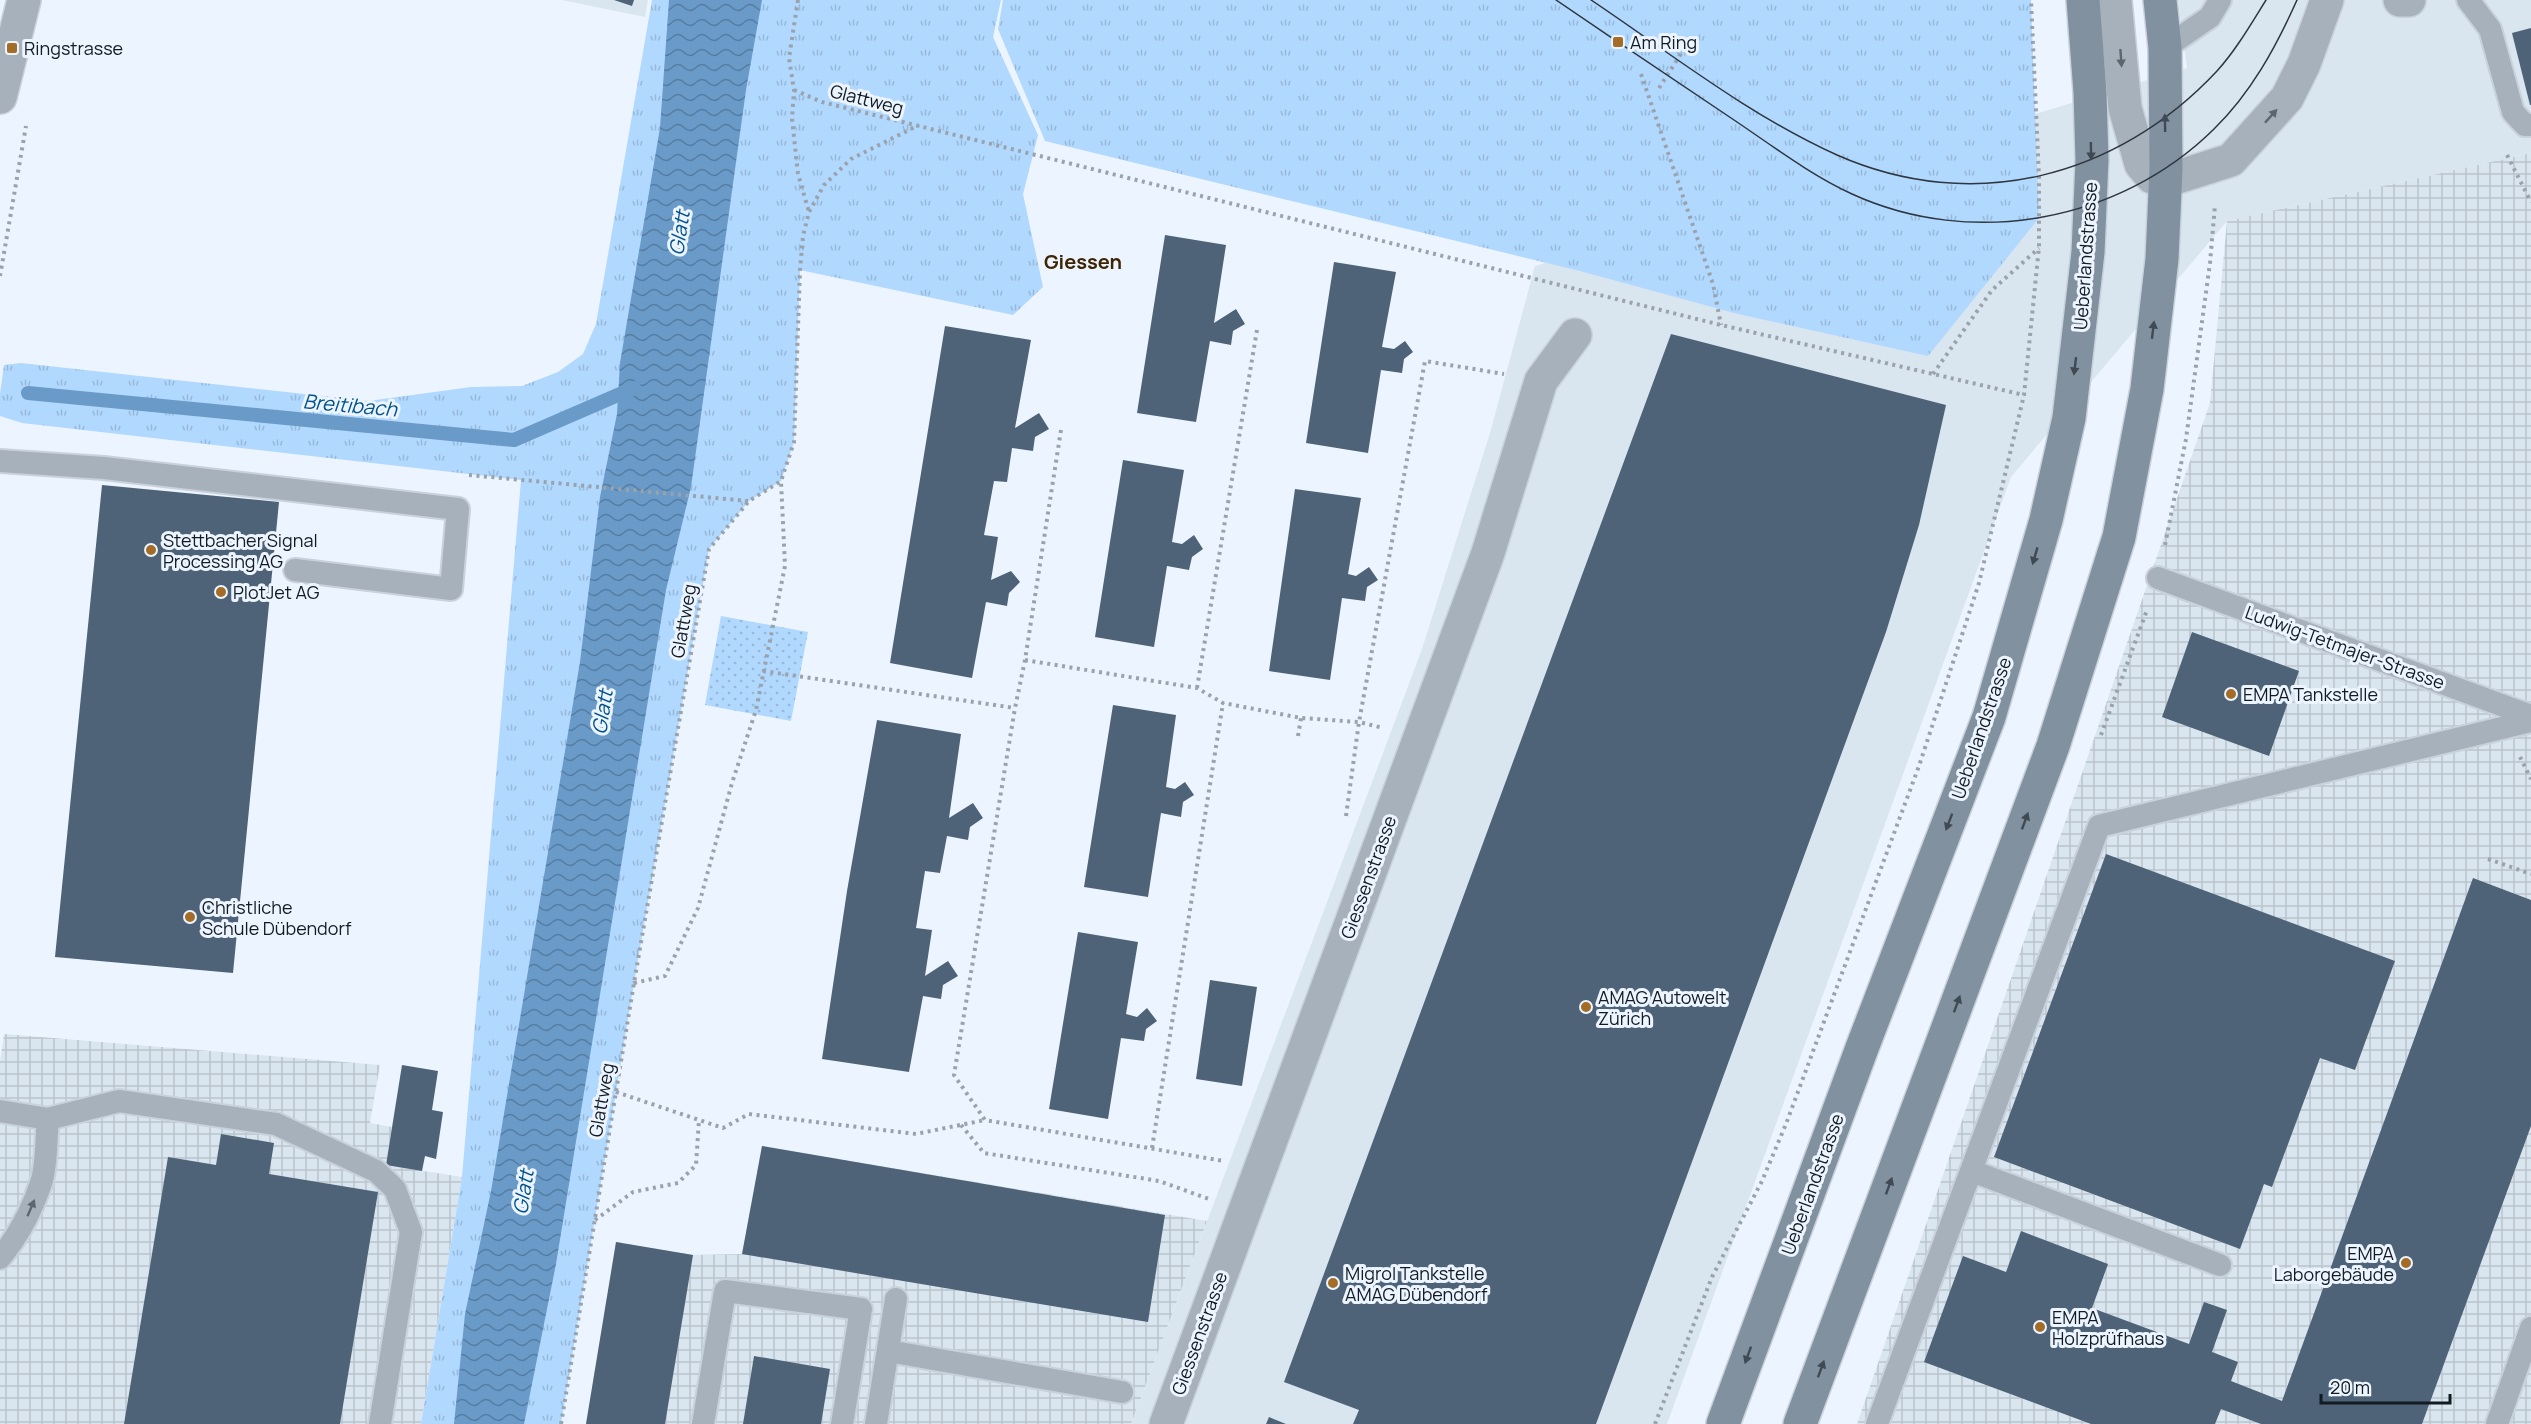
<svg xmlns="http://www.w3.org/2000/svg" width="2531" height="1424" viewBox="0 0 2531 1424" font-family="Manrope,sans-serif">
<style>
.built{fill:#d9e5ef}
.industrial{fill:url(#industrial-grid)}
.grass{fill:url(#grass-tufts)}
.park{fill:url(#park-dots)}
.water{fill:url(#water-waves)}
.lines{fill:none;stroke-linecap:round;stroke-linejoin:round}
.stream{stroke:#699ac8;stroke-width:14}
.building{fill:#4e6377}
.service-casing{stroke:#c9d2dc;stroke-width:26}
.minor-casing{stroke:#c9d2dc;stroke-width:36}
.secondary-casing{stroke:#c9d2dc;stroke-width:36}
.path{stroke:#9aa3ac;stroke-width:4;stroke-dasharray:3 4.5;stroke-linecap:butt}
.service{stroke:#a7b1bb;stroke-width:22}
.minor{stroke:#a7b1bb;stroke-width:33}
.secondary{stroke:#82919f;stroke-width:33}
.tram{stroke:#2e363e;stroke-width:1.5}
.oneway{fill:#5c666e}
.oneway2{fill:#3f4a54}
.poi-dot{fill:#a36c27;stroke:#ecf5ff;stroke-width:2}
.labels{text-anchor:middle;dominant-baseline:central;stroke-width:6;stroke-linejoin:round;paint-order:stroke}
.poi-label{font-size:18px;fill:#121a22;stroke:#ecf5ff;text-anchor:start}
.street-label{font-size:18px;fill:#121a22;stroke:#ecf5ff}
.water-label{font-size:20px;font-style:italic;fill:#00528c;stroke:#ecf5ff}
.neighbourhood-label{font-size:20px;font-weight:bold;fill:#3e2403;stroke:#ecf5ff}
</style>
<defs>
<pattern id="industrial-grid" width="8" height="8" patternUnits="userSpaceOnUse" patternTransform="scale(1.5)"><rect width="8" height="8" fill="#d9e5ef"/><path d="M0 4h8M4 0v8" fill="none" stroke="#b9c4cd"/></pattern>
<pattern id="grass-tufts" width="24" height="20" patternUnits="userSpaceOnUse" patternTransform="scale(1.5)"><rect width="24" height="20" fill="#b1d8fe"/><path d="M3 7l-1-3M5 7V3M7 7l1-3M15 17l-1-3M17 17v-4M19 17l1-3" fill="none" stroke="#97b9d9"/></pattern>
<pattern id="park-dots" width="8" height="8" patternUnits="userSpaceOnUse" patternTransform="scale(1.5)"><rect width="8" height="8" fill="#b1d8fe"/><path d="M2 2h.1M6 6h.1" fill="none" stroke="#97b9d9" stroke-width="1.8" stroke-linecap="round"/></pattern>
<pattern id="water-waves" width="16" height="10" patternUnits="userSpaceOnUse" patternTransform="scale(1.5)"><rect width="16" height="10" fill="#699ac8"/><path d="M0 5q4-4 8 0t8 0" fill="none" stroke="#557da2"/></pattern>
</defs>
<rect width="100%" height="100%" fill="#ecf5ff"/>
<!-- built -->
<path class="built" d="M562 0H648L645 17Z
M2178 0H2531V153L2227 221 2011 477 1667 1424H1131L1422 649 1490 433 1535 266 2187 68Z"/>
<!-- industrial -->
<path class="industrial" d="M2531 153V1424H1857L2210 403 2227 221Z
M4 1034 380 1065 370 1123 392 1127 386 1165 462 1177 421 1424H0V1062Z
M762 1146 1207 1221 1131 1424H586L616 1242 693 1255 742 1254Z"/>
<!-- grass -->
<path class="grass" d="M652 0H1001L993 37 1038 135 1023 194 1043 287 1013 315 800 270 794 442 781 481 749 501 709 549 634 983 561 1424H421L462 1177 521 480 22 423 0 416V394L4 365 21 363 368 401 471 387 522 386 558 372 583 354 596 324Z
M1003 0H2031L2039 218 1928 356 1738 314 1580 271 1045 141 998 29Z"/>
<!-- park -->
<path class="park" d="M721 616 808 632 791 721 705 705Z"/>
<!-- water -->
<path class="water" d="M669 0H762L746 90 691 487 666 590 556 1264 524 1424H454L465 1314 491 1191 580 662 600 497 617 414 620 363 660 128Z"/>
<g class="lines">
<!-- stream -->
<path class="stream" d="M28 393 514 440 634 388"/>
</g>
<!-- building -->
<path class="building" d="M614 0H634L632 6Z
M2531 28V105H2530L2512 33Z
M1165 235 1226 245 1214 323 1236 309 1245 324 1233 331 1231 345 1210 341 1196 422 1137 413Z
M1334 262 1396 272 1382 347 1394 349 1405 341 1413 352 1404 359 1402 373 1381 370 1368 453 1306 443Z
M945 326 1031 340 1015 428 1039 413 1049 429 1035 437 1033 451 1012 448 1007 482 994 481 984 535 998 537 991 580 1011 571 1020 582 1009 593 1007 606 986 602 972 678 890 663Z
M1671 334 1946 405 1919 525 1886 632 1596 1424H1353L1359 1410 1284 1382Z
M1123 460 1184 470 1172 542 1182 544 1194 535 1203 549 1192 557 1189 570 1167 566 1154 647 1095 637Z
M102 485 279 502 233 973 55 957Z
M1295 489 1361 498 1348 574 1356 576 1369 567 1378 580 1367 587 1365 601 1342 598 1330 680 1269 671Z
M2192 632 2299 671 2269 756 2162 717Z
M1113 705 1176 715 1166 787 1175 789 1185 782 1194 795 1183 802 1181 817 1161 813 1148 897 1084 887Z
M877 720 961 734 949 818 973 803 983 818 970 827 968 840 947 836 940 873 925 871 916 928 932 930 925 976 948 961 958 976 943 985 941 999 923 996 909 1072 822 1059 847 891Z
M2106 854 2395 961 2355 1070 2320 1058 2272 1187 2264 1184 2240 1249 1994 1157Z
M2473 878 2531 900V1126L2422 1424H2261L2221 1409 2215 1424H2091L1924 1362 1963 1256 2006 1272 2021 1231 2108 1264 2092 1308 2189 1344 2204 1302 2227 1310 2212 1352 2238 1362 2231 1381 2282 1401Z
M1078 932 1138 942 1126 1014 1137 1017 1147 1008 1157 1021 1146 1029 1144 1041 1121 1038 1108 1119 1049 1109Z
M1210 980 1257 987 1242 1086 1196 1079Z
M402 1065 438 1071 432 1110 443 1112 436 1159 425 1156 422 1171 386 1165Z
M221 1134 274 1143 269 1174 378 1192 340 1424H124L168 1157 216 1165Z
M762 1146 1165 1215 1148 1322 742 1254Z
M616 1242 693 1255 665 1424H586Z
M754 1356 830 1369 821 1424H743Z
M1269 1417 1286 1424H1266Z"/>
<g class="lines">
<!-- service casing -->
<g class="service-casing">
<path id="service" d="M2468 0 2490 29 2513 112 2525 125H2531
M2165 48 2210 17 2220 0
M0 461 104 468 458 509 451 589 295 570
M2158 578 2531 716
M0 1111 48 1119 119 1101 276 1124 376 1171 395 1189 411 1232 380 1424
M1972 1171 2220 1265
M0 1258C19 1235 33 1208 42 1180 47 1161 46 1138 48 1119
M888 1351 1122 1392
M703 1424 725 1291 861 1309 842 1424
M876 1424 896 1299
M1877 1424 2099 826 2531 721
M2497 1424 2531 1328"/>
</g>
<!-- minor casing -->
<g class="minor-casing">
<path id="minor" d="M2115 0 2125 108 2141 164 2152 177 2165 181 2231 160 2287 98 2304 64 2327 0
M2400 0H2409
M0 97 24 0
M1166 1424 1488 553 1541 381 1575 335"/>
</g>
<!-- secondary casing -->
<g class="secondary-casing">
<path id="secondary" d="M1723 1424 1862 1048 1989 717 2046 520 2069 418 2088 252 2092 160 2090 92 2083 0
M1800 1424 2053 746 2119 537 2147 389 2162 259 2166 168 2165 48 2160 0"/>
</g>
<!-- path -->
<path class="path" d="M798 0 789 58 794 90 792 119 798 174 809 212
M1641 74 1713 284 1721 325
M1659 88 1686 46
M794 90 822 102 1721 325 2024 395
M2507 155 2531 202
M0 276 26 126
M1933 374 1992 290 2039 248
M1061 430 1025 660 1015 708 954 1075 985 1120 1224 1161
M469 475 748 501
M2165 545 2186 439 2210 263 2215 205
M1025 660 1197 688 1223 703 1301 718 1359 722 1383 728
M763 671 1015 708
M1197 688 1257 330
M2101 735 2147 610
M1298 736 1301 718
M2520 757 2531 779
M1346 816 1359 722 1425 361 1504 374
M2488 859 2531 874
M634 983 665 976 698 908 732 783 756 710 785 566 781 481
M616 1092 723 1128 749 1114 916 1134 985 1120
M961 1125 984 1153 1159 1181 1209 1199
M1152 1148 1223 703
M595 1220 633 1192 678 1183 696 1165 699 1120
M561 1424 634 983 709 549 749 501 781 481 794 442 800 270 803 236 809 212 824 185 851 159 919 125
M1655 1424 1712 1277 1762 1181 1786 1124 1919 766 1979 583 2024 395 2039 247V177L2031 0"/>
<!-- service -->
<use href="#service" class="service"/>
<!-- minor -->
<use href="#minor" class="minor"/>
<!-- secondary -->
<use href="#secondary" class="secondary"/>
<!-- tram -->
<path class="tram" d="M1556 0C1616 41 1676 81 1737 122 1774 147 1811 175 1852 194 1972 249 2120 222 2214 129 2251 93 2276 47 2297 0
M1591 0C1670 53 1750 116 1837 155 1973 215 2117 178 2217 71 2236 50 2251 24 2266 0"/>
</g>
<!-- one-way arrows -->
<defs><path id="oneway-solid" d="M-6-.8H1V-3.2L6.5 0L1 3.2V.8H-6Z" transform="scale(1.5)"/></defs>
<g class="oneway">
<use href="#oneway-solid" transform="translate(2121 58) rotate(86)"/>
<use href="#oneway-solid" transform="translate(2271 116) rotate(-48)"/>
<use href="#oneway-solid" transform="translate(31 1208) rotate(-67)"/>
</g>
<g class="oneway2">
<use href="#oneway-solid" transform="translate(2165 123) rotate(-91)"/>
<use href="#oneway-solid" transform="translate(2091 151) rotate(89)"/>
<use href="#oneway-solid" transform="translate(2153 330) rotate(-83)"/>
<use href="#oneway-solid" transform="translate(2075 366) rotate(97)"/>
<use href="#oneway-solid" transform="translate(2035 556) rotate(106)"/>
<use href="#oneway-solid" transform="translate(2025 821) rotate(-70)"/>
<use href="#oneway-solid" transform="translate(1949 822) rotate(111)"/>
<use href="#oneway-solid" transform="translate(1957 1004) rotate(-70)"/>
<use href="#oneway-solid" transform="translate(1889 1186) rotate(-70)"/>
<use href="#oneway-solid" transform="translate(1748 1355) rotate(110)"/>
<use href="#oneway-solid" transform="translate(1821 1369) rotate(-70)"/>
</g>
<!-- markers -->
<g class="poi-dot">
<rect x="1612" y="36" width="12" height="12" rx="3"/>
<rect x="6" y="42" width="12" height="12" rx="3"/>
<circle cx="151" cy="550" r="6"/>
<circle cx="221" cy="592" r="6"/>
<circle cx="2231" cy="694" r="6"/>
<circle cx="190" cy="917" r="6"/>
<circle cx="1586" cy="1007" r="6"/>
<circle cx="2406" cy="1263" r="6"/>
<circle cx="1333" cy="1283" r="6"/>
<circle cx="2040" cy="1327" r="6"/>
</g>
<g class="labels">
<!-- poi labels -->
<g class="poi-label">
<text x="1630" y="42">Am Ring</text>
<text x="24" y="48">Ringstrasse</text>
<text x="163" y="540">Stettbacher Signal<tspan x="163" dy="21">Processing AG</tspan></text>
<text x="233" y="592">PlotJet AG</text>
<text x="2243" y="694">EMPA Tankstelle</text>
<text x="202" y="907">Christliche<tspan x="202" dy="21">Schule Dübendorf</tspan></text>
<text x="1598" y="997">AMAG Autowelt<tspan x="1598" dy="21">Zürich</tspan></text>
<text x="2394" y="1253" text-anchor="end">EMPA<tspan x="2394" dy="21">Laborgebäude</tspan></text>
<text x="1345" y="1273">Migrol Tankstelle<tspan x="1345" dy="21">AMAG Dübendorf</tspan></text>
<text x="2052" y="1317">EMPA<tspan x="2052" dy="21">Holzprüfhaus</tspan></text>
</g>
<!-- street labels -->
<g class="street-label">
<text transform="translate(867 99) rotate(14)">Glattweg</text>
<text transform="translate(2085 256) rotate(-86)">Ueberlandstrasse</text>
<text transform="translate(683 621) rotate(-80)">Glattweg</text>
<text transform="translate(2345 647) rotate(20)">Ludwig-Tetmajer-Strasse</text>
<text transform="translate(1981 728) rotate(-71)">Ueberlandstrasse</text>
<text transform="translate(1368 877) rotate(-70)">Giessenstrasse</text>
<text transform="translate(601 1100) rotate(-80)">Glattweg</text>
<text transform="translate(1812 1184) rotate(-70)">Ueberlandstrasse</text>
<text transform="translate(1199 1333) rotate(-70)">Giessenstrasse</text>
</g>
<!-- water labels -->
<g class="water-label">
<text transform="translate(679 233) rotate(-81)">Glatt</text>
<text transform="translate(350 405) rotate(5)">Breitibach</text>
<text transform="translate(602 712) rotate(-81)">Glatt</text>
<text transform="translate(523 1192) rotate(-81)">Glatt</text>
</g>
<!-- neighbourhood labels -->
<g class="neighbourhood-label">
<text x="1083" y="261">Giessen</text>
</g>
</g>
<!-- scale -->
<path d="M2321 1394v9h129v-9" fill="none" stroke="#121a22" stroke-width="3"/>
<text x="2330" y="1394" font-size="18" fill="#121a22" stroke="#ecf5ff" stroke-width="4.5" paint-order="stroke">20 m</text>
</svg>
